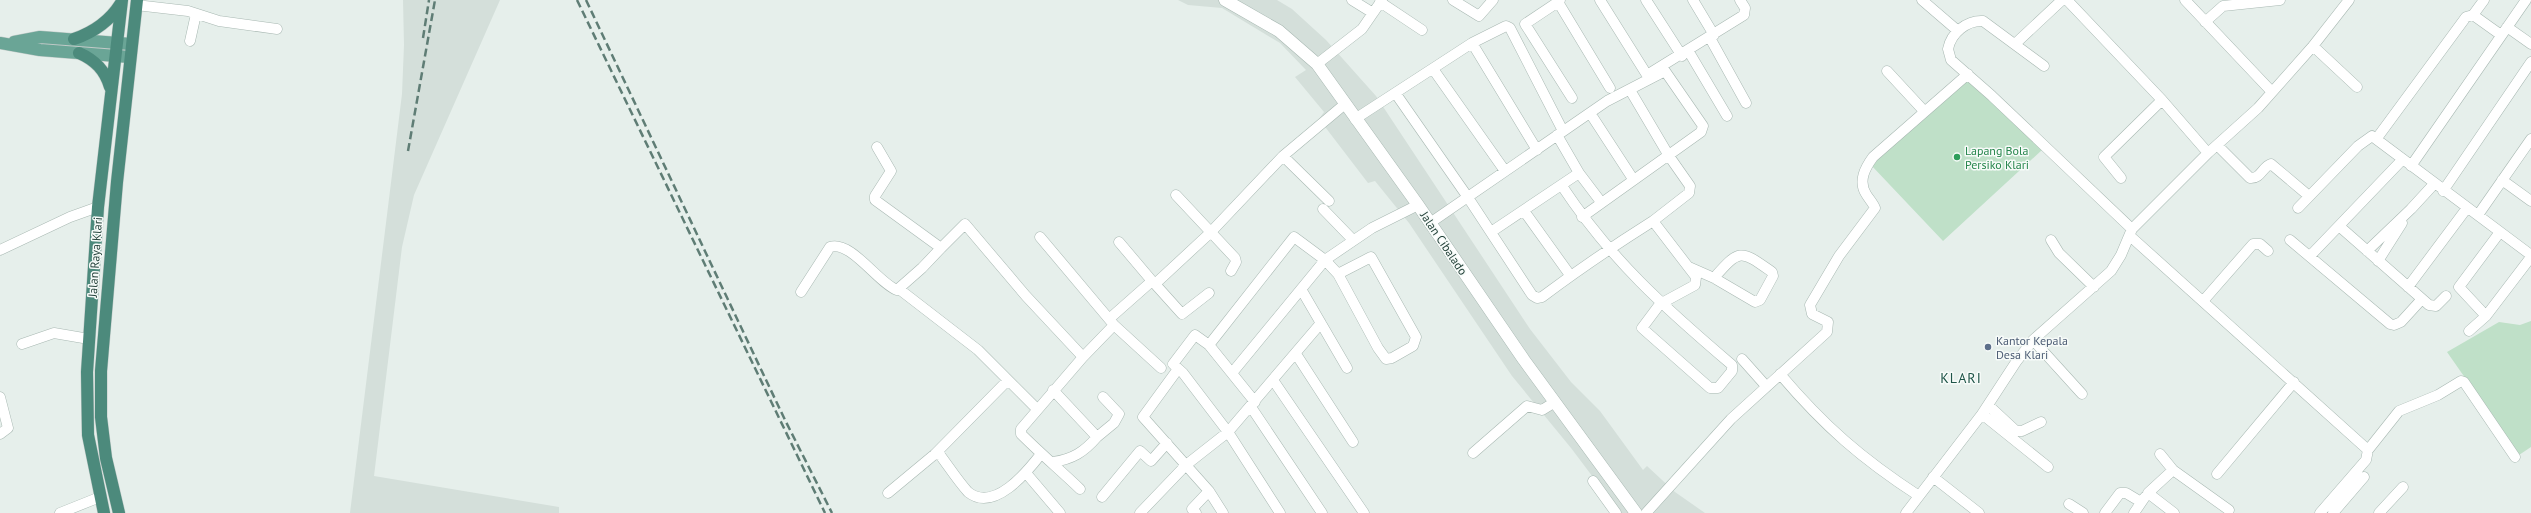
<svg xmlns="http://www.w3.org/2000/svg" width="2531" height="513" viewBox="0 0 2531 513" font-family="'PT Sans',sans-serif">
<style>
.built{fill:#d4dfda}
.green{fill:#bfe0c8}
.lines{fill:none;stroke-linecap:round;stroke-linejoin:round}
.minor-casing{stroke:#a8b8b2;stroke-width:11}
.tertiary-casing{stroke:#a8b8b2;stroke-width:13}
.primary-casing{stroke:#c2cac8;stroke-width:13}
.trunk-casing{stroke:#c2cac8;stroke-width:13}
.minor{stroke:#fff;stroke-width:10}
.tertiary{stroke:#fff;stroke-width:12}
.primary{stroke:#6aa596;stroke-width:12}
.trunk{stroke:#4c8a7c;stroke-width:12}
.rail{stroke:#5f7d75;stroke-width:2.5;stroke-dasharray:8 4;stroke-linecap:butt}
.leisure-dot{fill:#2e9e5b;stroke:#f7fbf9;stroke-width:1.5}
.service-dot{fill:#5c6f8a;stroke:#f7fbf9;stroke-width:1.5}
.labels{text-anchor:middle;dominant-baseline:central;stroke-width:3;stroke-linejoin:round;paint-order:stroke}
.leisure-label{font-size:12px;fill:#27864d;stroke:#f7fbf9;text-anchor:start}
.street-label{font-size:12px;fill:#24423a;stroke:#f7fbf9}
.service-label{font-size:12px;fill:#4e5e75;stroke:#f7fbf9;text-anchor:start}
.quarter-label{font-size:14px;letter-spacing:1px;fill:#1f5548;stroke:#f7fbf9}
</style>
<rect width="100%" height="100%" fill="#e6efeb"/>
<!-- built -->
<path class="built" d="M403 0H500L414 195 402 247 374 476 559 507V513H350L402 94 404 45Z
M1178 0H1277L1292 9 1326 40 1376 96 1530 329 1571 382 1600 411 1643 470 1647 466 1675 492 1705 513H1620L1571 448 1512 376 1409 223 1375 181 1368 183 1319 119 1324 112 1295 77 1306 70 1280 43 1222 8 1188 5Z"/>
<!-- green -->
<path class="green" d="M1968 77 2042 150 1943 241 1871 165Z
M2531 321V447L2519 455 2447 352 2499 322 2520 325Z"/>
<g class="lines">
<!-- minor casing -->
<g class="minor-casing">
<path id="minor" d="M1352 0 1373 13
M1453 0 1479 16 1493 0
M1560 0 1558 2 1610 88
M1600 0 1647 75 1744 15 1745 8 1740 0
M1646 0 1682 56
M1693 0 1714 35
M1922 0 1958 31
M2067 0 2162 100 2208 153
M2185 0 2272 92
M1380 2 1422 30
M1558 2 1525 24 1572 98
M136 5 188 11 219 21 277 29
M2473 15 2484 0
M2205 22 2223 6 2280 0
M2507 27 2531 44
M1710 38 1746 103
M190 41 196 14
M1472 43 1537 150
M2015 44 2062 0
M2313 46 2357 87
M1689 52 1727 116
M1317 64 1362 29 1382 0
M2044 66 1983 21C1967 20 1951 33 1948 49L1951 60 1992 96 2132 229
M1433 69 1505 171
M1887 71 1924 111
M1630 90 1669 156 1690 186 1689 193 1653 221
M1396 94 1467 196 1532 295 1537 298 1542 297C1578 270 1615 245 1653 221L1696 277 1695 285 1660 304 1642 328 1710 388H1718L1732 371V365C1665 308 1611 260 1562 186
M1590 113 1633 179
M1355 119 1472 43 1506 26 1510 28 1563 131
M1557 135 1579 173 1601 202
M2377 138 2466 17 2473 15 2501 35
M2217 145 2250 178C2261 179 2262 167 2271 164L2309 196
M877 147 891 171 875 196V200L941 248 965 224 1026 296 1083 357
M1283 156 1329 201
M2411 166 2526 0
M2121 178 2104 157 2162 100
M2502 180 2531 201
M2443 191 2531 62
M1176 195 1235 258 1236 262 1231 271
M2298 208 2358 146 2372 136 2531 255
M1323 209 1353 240
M1524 211 1570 275
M2478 215 2531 139
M1430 223 1607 101 1665 71 1703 126 1701 132 1582 217
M2339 226 2429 305 2436 306 2446 296
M1491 232 1579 173
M2130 236 2368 450
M1040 237 1109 319
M2051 240 2059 253 2094 287
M2290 240 2390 324 2394 325 2401 322 2422 299
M1119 242 1152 281
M0 250 70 217 98 207
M2367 251 2411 209 2434 184
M2310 256 2402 160
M2378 261 2402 223
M1689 267 1714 278 1755 302 1760 300 1773 276 1772 272C1741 250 1740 248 1714 278
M1155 284 1182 314 1209 293
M2408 287 2467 208
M899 289 978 350 1037 409
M1301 289 1347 368
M801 292 830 247C851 240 878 283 897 290L922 268 941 248
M2204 300 2253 244H2260L2268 251
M2486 316 2459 287 2500 232
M1114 325 1161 368
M2469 331 2486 316 2531 257
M2033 340 2082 394
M22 344 54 333 89 339
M1209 345 1294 237 1325 260 1338 274 1378 348 1386 359 1392 358 1413 346 1416 337 1371 257 1338 274
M1296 354 1353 442
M1742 359 1766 386
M1178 369 1143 417 1209 491 1223 513
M1232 373 1325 260 1372 228 1418 205
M1780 374C1824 426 1862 459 1919 496
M1273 380 1364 513
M0 397 8 428 0 434
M1255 402 1209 345 1195 335 1173 364 1183 373 1228 432 1321 323
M1988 405 2016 431H2022L2041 422
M1251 407 1322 513
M1982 414 2048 467
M1097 437 1114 423 1119 414 1103 397
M1473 453 1527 406 1542 410 1555 402
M935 454 940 455C949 467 958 481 968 492 994 513 1027 472 1041 454
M2160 454 2173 470 2229 510
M1053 462C1073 459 1084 452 1097 437L1053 390
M2173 470 2148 493 2174 513
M1026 473 1060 513
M2217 474 2294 382
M1933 477 1979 513
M1593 481 1616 513
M1080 489C1060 470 1040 453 1021 434V429L1083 357 1114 325 1109 319 1152 281 1155 284 1210 233 1283 156 1345 104
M888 493 935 454 1008 380
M1102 497 1140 451 1151 461 1167 443
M2069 504 2083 513
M60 513 100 497
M1140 513 1186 465 1228 432 1280 513
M1196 513 1192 509 1209 491
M1646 513 1731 419 1827 332 1828 322 1812 314 1810 305 1839 256 1875 208C1873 203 1869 199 1866 194 1858 181 1865 168 1873 157L1968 74
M1906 513 1982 414 2016 362 2033 340 2111 271 2121 255 2132 229 2208 153 2258 108 2313 46 2349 0
M2105 513 2120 493H2126L2141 502
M2134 513 2145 497
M2320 513 2366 460 2368 450 2399 411 2438 395 2461 381 2464 382 2515 457
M2333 513 2364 477
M2379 513 2403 487"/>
</g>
<!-- tertiary casing -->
<g class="tertiary-casing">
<path id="tertiary" d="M1225 0 1279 31 1317 64 1418 205 1524 360 1636 513"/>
</g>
<!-- primary casing -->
<g class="primary-casing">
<path id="primary" d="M14 42 40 37 131 44
M0 43 40 50 129 57"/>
</g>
<!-- trunk casing -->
<g class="trunk-casing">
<path id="trunk" d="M74 39C94 32 110 21 121 3
M79 53C95 60 105 70 110 87
M104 513 88 435 87 372 98 207 122 0
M119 513 106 458 101 417V371L117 182 137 0"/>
</g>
<!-- minor -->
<use href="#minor" class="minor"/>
<!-- tertiary -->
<use href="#tertiary" class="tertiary"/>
<!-- primary -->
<use href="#primary" class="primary"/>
<!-- trunk -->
<use href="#trunk" class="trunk"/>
<!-- rail -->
<path class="rail" d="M577 0 825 513
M586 0 785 420 832 513
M423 38 429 0
M408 151 435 0"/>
</g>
<!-- markers -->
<circle class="leisure-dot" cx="1957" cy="157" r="4"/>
<circle class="service-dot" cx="1988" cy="347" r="4"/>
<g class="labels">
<!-- leisure labels -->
<g class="leisure-label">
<text x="1965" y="150">Lapang Bola<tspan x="1965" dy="14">Persiko Klari</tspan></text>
</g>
<!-- street labels -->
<g class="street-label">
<text transform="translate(1444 243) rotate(56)">Jalan Cibalado</text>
<text transform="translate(95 257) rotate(-86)">Jalan Raya Klari</text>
</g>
<!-- service labels -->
<g class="service-label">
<text x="1996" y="340">Kantor Kepala<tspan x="1996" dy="14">Desa Klari</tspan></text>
</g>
<!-- quarter labels -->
<g class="quarter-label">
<text x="1961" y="378">KLARI</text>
</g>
</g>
</svg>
